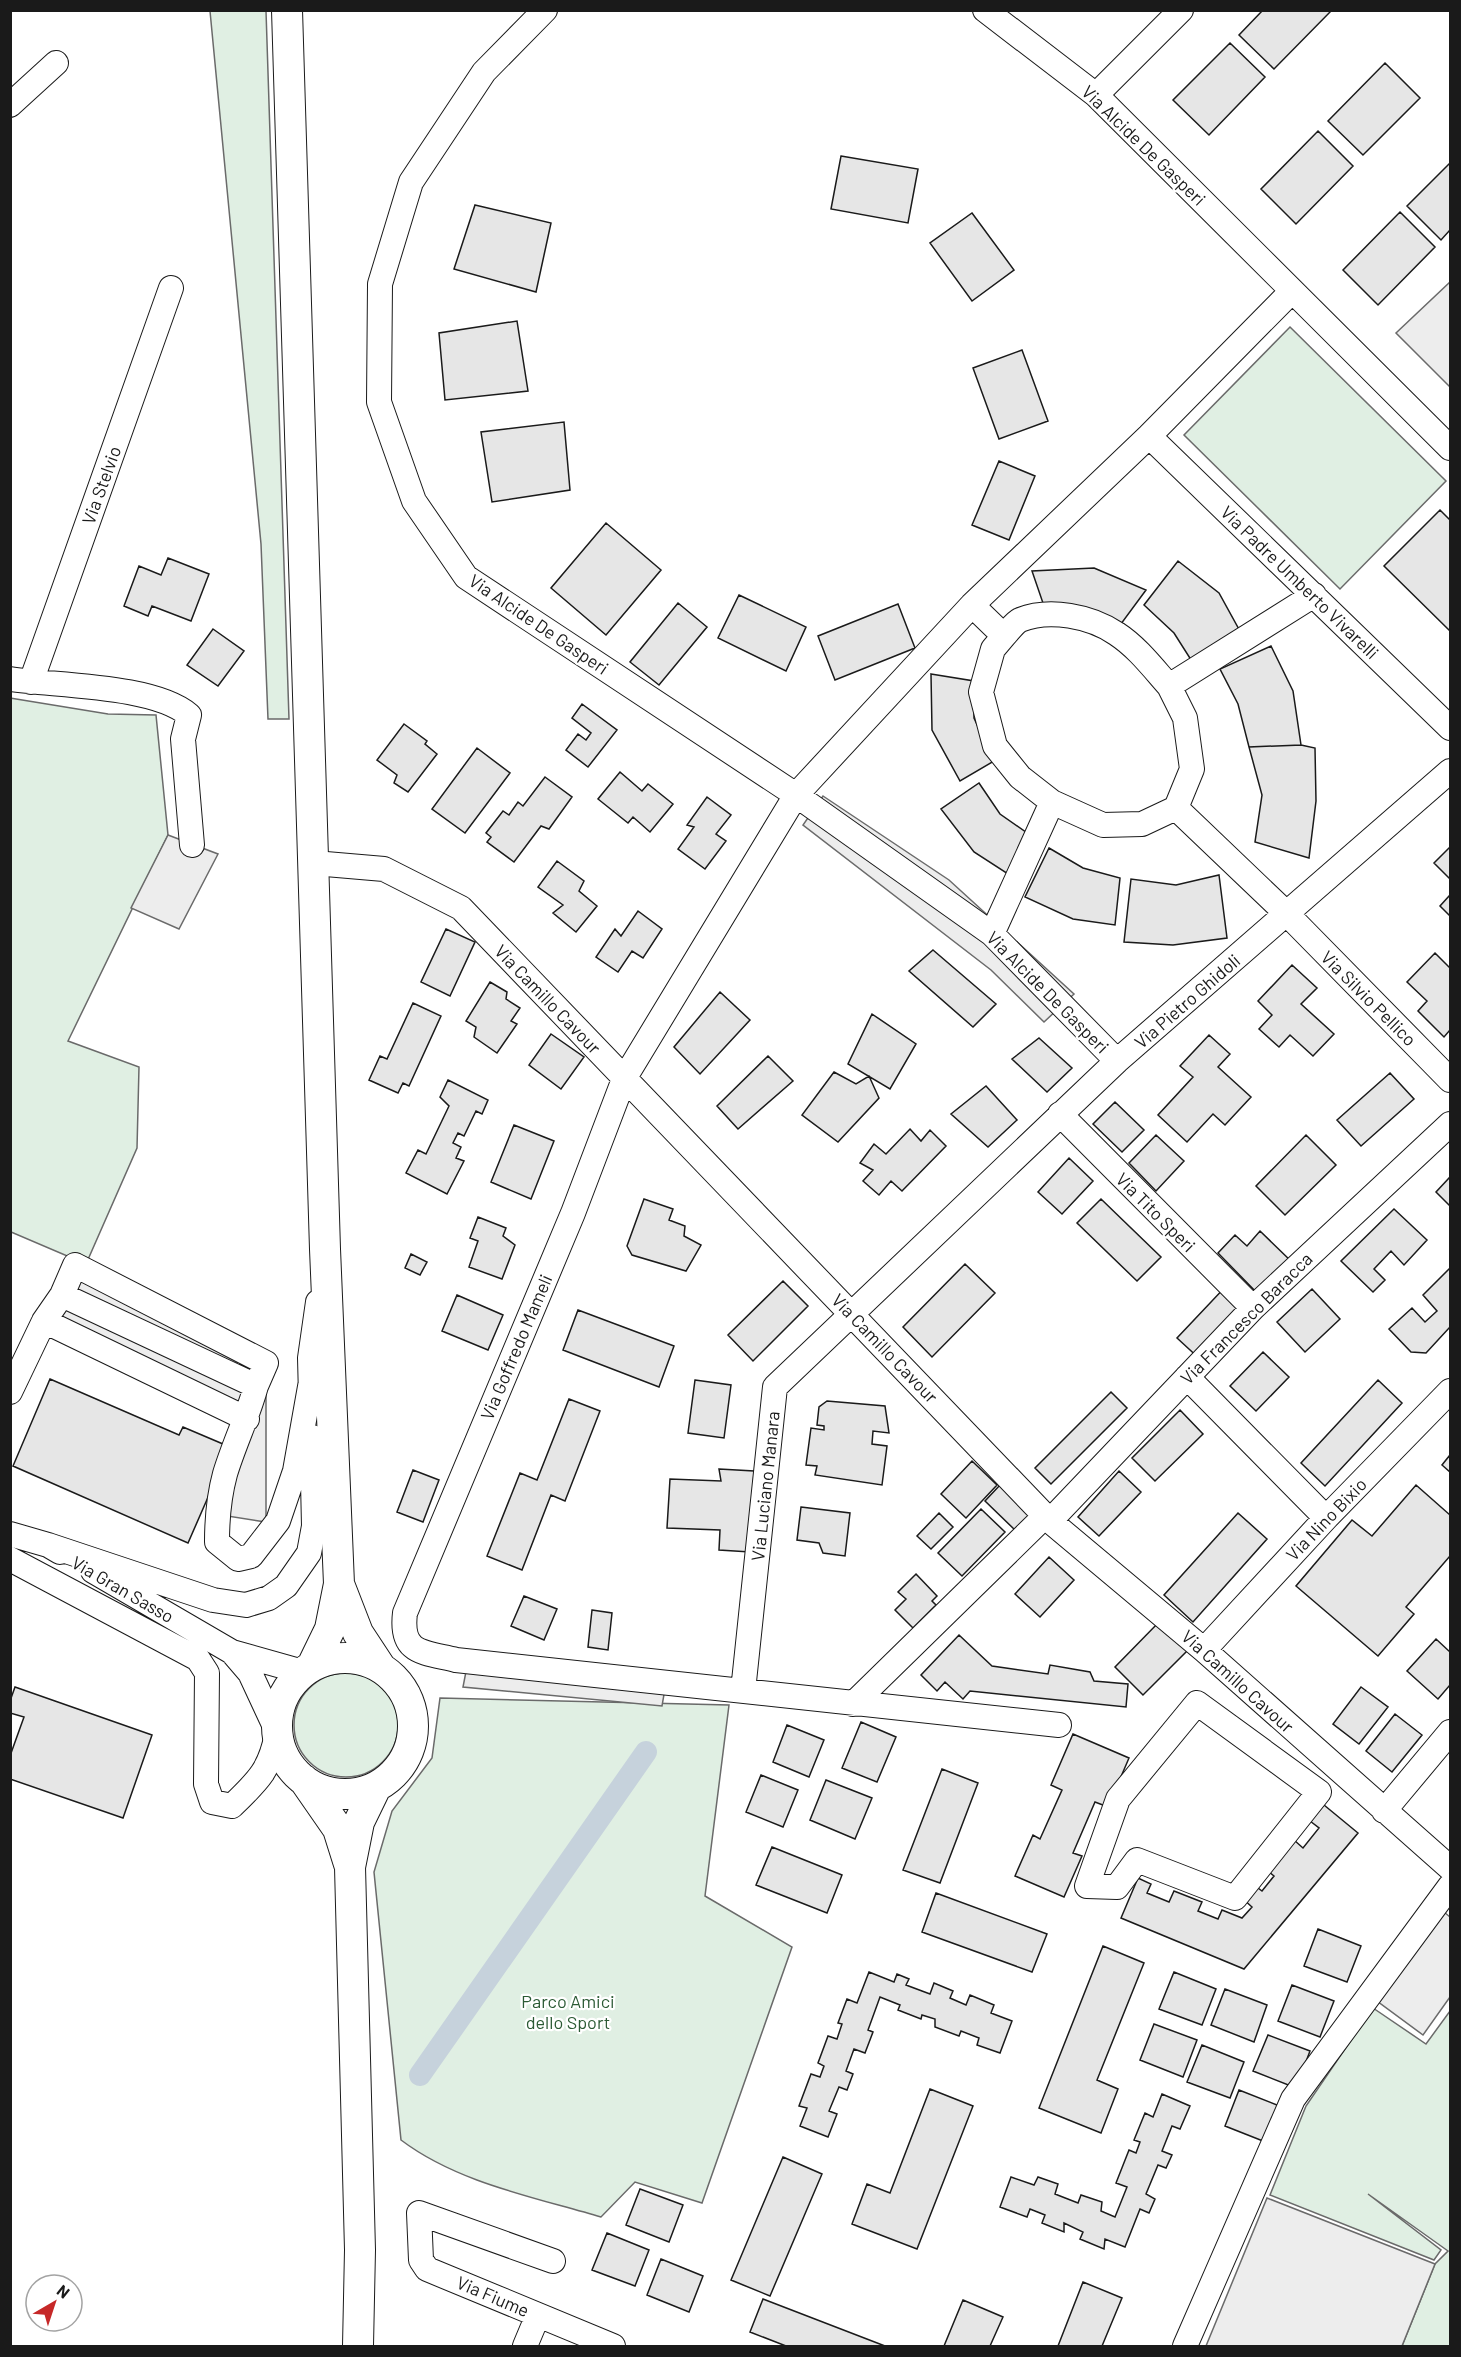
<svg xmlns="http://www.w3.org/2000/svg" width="1461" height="2357" viewBox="0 0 1461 2357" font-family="Barlow,sans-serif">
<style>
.green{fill:#e0efe3;stroke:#6a6a6a;stroke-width:1.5}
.parking{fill:#ededed;stroke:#6a6a6a;stroke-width:1.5}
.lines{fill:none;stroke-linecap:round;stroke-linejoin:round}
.canal{stroke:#c6d2dc;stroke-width:22}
.building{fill:#e6e6e6;stroke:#1a1a1a;stroke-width:1.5}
.minor-casing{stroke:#1a1a1a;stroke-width:26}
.major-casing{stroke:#1a1a1a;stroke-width:32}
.minor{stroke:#fff;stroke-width:24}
.major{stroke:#fff;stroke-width:30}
.labels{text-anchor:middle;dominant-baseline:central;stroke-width:4.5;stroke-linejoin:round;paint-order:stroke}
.street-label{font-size:18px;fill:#1a1a1a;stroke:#fff}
.park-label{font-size:18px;fill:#2b5a34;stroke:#fff}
</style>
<rect width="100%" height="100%" fill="#fff"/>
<!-- green -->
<path class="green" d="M210 11H266L289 719H268L261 544Z
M1290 327 1446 481 1340 589 1184 435Z
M10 698 108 714 156 715 168 835 68 1041 139 1067 137 1148 86 1264 11 1232Z
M294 1725a52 52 0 1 1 104 0a52 52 0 1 1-104 0Z
M440 1698 729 1705 705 1896 792 1947 702 2203 635 2182 601 2217C534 2197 458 2183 401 2140L374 1872 392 1811 432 1758Z
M1373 2008 1426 2044 1450 2011V2346H1402L1435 2264 1448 2251 1368 2194 1441 2250 1434 2260 1270 2195 1306 2106Z"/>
<!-- parking -->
<path class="parking" d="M1450 282V387L1396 333Z
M823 796 949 880 1074 994 1044 1022 991 970 803 825Z
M168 835 218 854 179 929 131 908Z
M75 1265 266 1363V1522L208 1513 237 1420 40 1330Z
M468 1661 666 1683 662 1706 463 1687Z
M1444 1912 1450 1917V1997L1423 2035 1377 2001Z
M1267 2198 1435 2264 1402 2346H1206Z"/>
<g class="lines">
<!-- canal -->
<path class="canal" d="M420 2075 646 1752"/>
</g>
<!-- building -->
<path class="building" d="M1263 10H1331V11L1274 69 1239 35Z
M1230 43 1265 77 1209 135 1173 100Z
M1385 63 1420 98 1363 155 1328 121Z
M1318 131 1353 166 1296 224 1261 189Z
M841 156 918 169 908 223 831 209Z
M1450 163V230L1441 240 1407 206Z
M475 205 551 223 536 292 454 269Z
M1400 212 1435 247 1378 305 1343 270Z
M972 213 1014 270 972 301 930 243Z
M517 321 528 391 445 400 439 333Z
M1022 350 1048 421 999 439 973 368Z
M564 422 570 490 492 502 481 432Z
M999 461 1035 476 1009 540 972 525Z
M1440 510 1450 520V631L1384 566Z
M606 523 661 570 606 635 551 588Z
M168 558 209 574 191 621 152 606 148 616 124 606 139 566 161 575Z
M1178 561 1219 593 1241 633 1193 663 1174 633 1144 605Z
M1094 568 1146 590 1118 628 1045 609 1032 571Z
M739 595 806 627 786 671 718 638Z
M678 603 707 627 659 685 630 662Z
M898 604 915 648 835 680 818 636Z
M213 629 244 651 218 686 187 665Z
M1271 646 1293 691 1301 745 1249 747 1238 704 1220 669Z
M931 674 974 681V718L994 761 960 781 932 730Z
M582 704 617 730 588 767 566 750 578 734 586 740 591 733 572 718Z
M404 724 427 741 425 744 437 754 408 792 394 783 397 775 377 760Z
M1301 745 1315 748 1316 801 1309 858 1255 842 1262 795 1249 747Z
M477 748 510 773 465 833 432 809Z
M620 772 642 791 648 784 673 804 650 832 633 817 628 823 598 799Z
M545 777 572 797 549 829 541 826 514 862 487 842 491 837 486 833 503 811 509 815 518 802 523 806Z
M979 783 1000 814 1030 835 1008 874 974 852 941 809Z
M707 797 731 815 716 834 726 841 705 869 678 849 694 827 687 825Z
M1450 847V879L1434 863Z
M1049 848 1083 868 1120 878 1115 925 1073 919 1025 897Z
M557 861 584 881 579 891 597 906 576 932 553 913 563 905 538 887Z
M1219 875 1227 938 1173 945 1124 942 1131 879 1176 885Z
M1450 895V916L1440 906Z
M638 911 662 929 643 958 632 951 618 972 596 957 615 929 621 936Z
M446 929 475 942 450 996 421 982Z
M933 950 996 1004 973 1027 909 971Z
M1435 953 1450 968V1030L1444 1037 1418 1011 1427 1001 1407 982Z
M1292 965 1317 988 1301 1004 1334 1034 1313 1056 1290 1035 1279 1047 1259 1029 1272 1015 1258 1001Z
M490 982 507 992 506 999 520 1008 511 1021 517 1024 497 1053 474 1037 476 1027 466 1021Z
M720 992 750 1020 700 1074 674 1047Z
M413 1003 441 1016 409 1086 403 1083 398 1093 369 1080 380 1056 387 1059Z
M872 1014 916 1044 890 1089 848 1064Z
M551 1034 584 1057 561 1089 529 1065Z
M1209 1035 1230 1054 1218 1067 1251 1097 1225 1125 1213 1114 1187 1142 1158 1115 1193 1077 1180 1066Z
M1039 1038 1072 1068 1047 1092 1012 1059Z
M768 1056 793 1081 738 1129 717 1106Z
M834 1072 856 1084 869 1076 879 1098 838 1142 802 1115Z
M1390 1073 1414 1099 1361 1146 1337 1120Z
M448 1080 488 1100 482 1114 476 1111 464 1136 458 1133 453 1143 461 1147 456 1158 464 1161 447 1194 406 1173 418 1150 426 1154 449 1106 440 1097Z
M986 1086 1017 1120 988 1147 951 1114Z
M1115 1102 1144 1130 1122 1152 1093 1124Z
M514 1125 554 1141 531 1199 491 1182Z
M910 1129 921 1141 930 1130 946 1146 902 1191 891 1181 879 1195 863 1181 873 1170 860 1163 874 1144 886 1154Z
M1156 1135 1184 1161 1156 1191 1129 1163Z
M1306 1135 1336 1165 1285 1215 1256 1186Z
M1069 1158 1093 1181 1062 1214 1038 1192Z
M1450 1177V1206L1436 1192Z
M644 1199 673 1209 669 1220 685 1226 684 1236 701 1245 686 1271 632 1255 627 1246Z
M1101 1199 1161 1257 1137 1281 1077 1223Z
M1394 1209 1427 1240 1404 1265 1391 1251 1374 1269 1385 1280 1373 1292 1341 1261Z
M478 1217 506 1228 503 1236 515 1245 502 1279 469 1267 478 1241 470 1238Z
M1260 1231 1294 1264 1260 1296 1218 1253 1235 1235 1247 1246Z
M411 1254 427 1262 420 1275 405 1268Z
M965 1264 995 1293 932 1357 903 1327Z
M1450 1268V1327L1426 1353 1411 1352 1389 1329 1412 1308 1425 1322 1437 1311 1423 1295Z
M783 1281 808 1306 753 1361 728 1335Z
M1228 1284 1253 1308 1202 1361 1177 1338Z
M1312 1289 1340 1319 1305 1352 1277 1322Z
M457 1295 503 1315 488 1350 442 1331Z
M578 1310 674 1346 659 1387 563 1350Z
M1263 1352 1289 1377 1256 1411 1230 1386Z
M50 1379 179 1435 183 1427 230 1447 188 1543 13 1466Z
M695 1380 731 1385 724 1438 688 1433Z
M1378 1380 1402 1403 1325 1486 1301 1463Z
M1111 1392 1127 1408 1051 1484 1035 1468Z
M569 1399 600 1411 565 1501 551 1495 522 1570 487 1556 520 1473 537 1480Z
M827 1401 885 1406 889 1433 873 1431 872 1444 887 1446 882 1485 815 1475 817 1466 806 1465 811 1428 824 1430V1426L817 1425 819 1407Z
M1180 1410 1203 1434 1155 1481 1132 1458Z
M1450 1455V1472L1442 1465Z
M972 1461 997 1485 966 1518 941 1494Z
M719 1469 754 1471 750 1552 719 1550 720 1530 667 1528 670 1479 721 1481Z
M413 1470 439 1480 423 1522 397 1512Z
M1119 1471 1141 1492 1099 1536 1078 1517Z
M1000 1485 1032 1515 1016 1531 985 1501Z
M1416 1485 1450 1515V1556L1406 1607 1414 1614 1378 1656 1296 1586 1352 1520 1372 1536Z
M801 1507 850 1513 845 1556 823 1553 819 1543 797 1540Z
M981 1509 1005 1532 962 1576 938 1553Z
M939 1513 953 1527 931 1549 917 1536Z
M1238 1513 1267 1539 1193 1622 1164 1595Z
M1049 1557 1074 1580 1040 1617 1015 1594Z
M916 1574 937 1596 932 1601 936 1605 913 1628 895 1610 906 1599 898 1592Z
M524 1596 557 1609 544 1640 511 1626Z
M592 1610 612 1613 608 1650 588 1647Z
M1159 1622 1188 1650 1143 1695 1115 1667Z
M959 1635 992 1666 1048 1674 1050 1665 1090 1672 1094 1681 1128 1684 1126 1707 970 1691 963 1699 945 1682 937 1691 921 1675Z
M1436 1639 1450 1652V1685L1438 1699 1407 1671Z
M15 1687 152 1735 123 1818 10 1779V1756L24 1717 10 1713V1701Z
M1361 1687 1388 1707 1359 1744 1333 1724Z
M1395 1714 1422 1735 1392 1772 1366 1751Z
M861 1722 896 1737 877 1782 842 1768Z
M787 1725 824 1740 809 1777 773 1762Z
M1073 1734 1129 1758 1108 1807 1095 1802 1073 1853 1082 1856 1064 1897 1015 1876 1033 1835 1040 1839 1062 1790 1051 1785Z
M942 1769 978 1783 940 1883 903 1870Z
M761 1775 798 1790 783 1827 746 1812Z
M826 1780 872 1798 855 1839 810 1820Z
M1324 1805 1358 1833 1244 1969 1121 1918 1138 1878 1151 1884 1147 1893 1169 1902 1174 1891 1202 1902 1198 1911 1218 1919 1222 1910 1242 1918 1252 1907 1242 1898 1254 1885 1262 1891 1274 1876 1268 1871 1294 1840 1303 1848 1319 1828 1310 1821Z
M772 1847 842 1875 827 1913 756 1885Z
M936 1893 1047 1934 1032 1972 922 1932Z
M1318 1929 1361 1946 1347 1982 1304 1966Z
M1103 1946 1144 1963 1097 2080 1118 2089 1101 2133 1039 2108Z
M869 1972 894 1982 897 1974 909 1979 906 1985 930 1994 934 1983 953 1991 950 1998 966 2005 970 1995 994 2005 991 2013 1012 2021 1000 2053 977 2045 979 2038 961 2031 959 2036 935 2027V2019L922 2015 921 2019 898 2010 900 2005 880 1997 868 2030 873 2032 865 2053 854 2049 846 2071 853 2074 847 2090 839 2087 829 2111 837 2114 828 2137 800 2126 807 2108 799 2106 811 2074 820 2077 824 2066 818 2063 828 2036 837 2039 842 2024 838 2023 847 1999 857 2003Z
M1174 1972 1216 1989 1202 2025 1159 2009Z
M1292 1985 1334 2001 1320 2037 1278 2021Z
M1225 1989 1267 2005 1254 2042 1211 2025Z
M1154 2024 1197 2040 1183 2077 1140 2060Z
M1268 2035 1310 2051 1296 2088 1253 2071Z
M1202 2045 1244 2062 1230 2098 1187 2082Z
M930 2089 973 2106 917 2249 852 2224 867 2184 890 2193Z
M1239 2090 1282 2107 1268 2143 1225 2126Z
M1162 2094 1190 2106 1180 2129 1172 2126 1162 2151 1172 2155 1166 2168 1158 2165 1146 2194 1155 2199 1149 2213 1140 2209 1125 2247 1105 2239 1104 2249 1080 2239 1083 2232 1064 2223V2232L1042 2223 1045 2215 1030 2209 1027 2217 1000 2207 1011 2177 1034 2185 1038 2177 1058 2184 1055 2194 1078 2203 1081 2195 1102 2202 1101 2211 1115 2217 1127 2187 1116 2183 1129 2150 1136 2153 1140 2142 1134 2140 1145 2113 1153 2117Z
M783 2157 822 2174 770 2296 731 2280Z
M640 2189 683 2205 669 2242 626 2225Z
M607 2233 649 2250 635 2286 592 2270Z
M661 2259 703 2276 689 2312 647 2295Z
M1083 2282 1122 2298 1102 2346H1058Z
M763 2299 885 2346H786L750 2332Z
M963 2300 1003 2317 990 2346H944Z"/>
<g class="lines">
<!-- minor casing -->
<g class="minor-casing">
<path id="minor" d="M545 10 484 72 411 182 380 284 379 402 414 501 466 577 796 795 992 934 1117 1061
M985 10 1096 95 1450 448
M1096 95 1181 10
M10 105 56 63
M1149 436 1450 728
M1314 595 1169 686 1185 718 1192 769 1176 808 1288 915 1450 1080
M972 605 1004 636 993 649 981 692 995 746 1020 777 1052 802
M1004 636C1009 631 1014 623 1020 620 1049 608 1091 616 1117 634 1137 647 1153 668 1169 686
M10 679C58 686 154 685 189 715L183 739 192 845
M31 682 171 288
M314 863 384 869 461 908 1050 1521 1204 1650 1450 1868
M992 934 1052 802 1103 825 1142 824 1176 808
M1060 1114 1253 1308
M62 1295 75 1265 266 1363 256 1386
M44 1321 247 1419
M1187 1377 1326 1518
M10 1392 44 1321 62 1295 256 1386C248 1416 234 1444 225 1474 219 1496 217 1519 217 1542L238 1559 251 1556 278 1521 295 1471 311 1381
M311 1396 310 1358 318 1302
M1050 1521 1253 1308 1450 1124
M10 1534 48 1545 60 1552
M48 1545 213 1600 246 1605 269 1598 286 1586 309 1553 314 1526 312 1437
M10 1559 198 1659 207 1673 206 1784 212 1802 232 1806C258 1781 270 1770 277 1734
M93 1571 232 1652 303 1672
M1204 1650 1326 1518 1450 1391
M232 1652 250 1673 277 1731
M743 1691 775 1387 1117 1061 1450 771
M1197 1703 1319 1792 1235 1898 1137 1860 1117 1887 1087 1886 1118 1799Z
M853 1704 1045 1516
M1059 1725 456 1660C423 1652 400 1654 405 1613L573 1213 624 1079 796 795 972 605 1149 436 1292 291
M1384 1811 1450 1732
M553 2261 419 2213 421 2260 427 2269 613 2346
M525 2346 538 2315
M1185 2346 1293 2099 1450 1886"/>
</g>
<!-- major casing -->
<g class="major-casing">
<path id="major" d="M287 10 325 1249 339 1584 330 1629 312 1666
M339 1584 358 1633 381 1668
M277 1726a68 68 0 1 1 136 0a68 68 0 1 1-136 0Z
M304 1780 338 1829 349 1864
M358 2346 360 2250 350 1867 359 1822 376 1787"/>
</g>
<!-- minor -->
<use href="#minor" class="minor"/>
<!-- major -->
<use href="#major" class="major"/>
</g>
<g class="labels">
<!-- street labels -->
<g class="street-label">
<text transform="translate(1144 145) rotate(44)">Via Alcide De Gasperi</text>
<text transform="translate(101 485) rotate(-70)">Via Stelvio</text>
<text transform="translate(1300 582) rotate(44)">Via Padre Umberto Vivarelli</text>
<text transform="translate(539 624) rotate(34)">Via Alcide De Gasperi</text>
<text transform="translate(1048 992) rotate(45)">Via Alcide De Gasperi</text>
<text transform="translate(1369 998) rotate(45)">Via Silvio Pellico</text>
<text transform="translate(548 999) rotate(46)">Via Camillo Cavour</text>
<text transform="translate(1187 1001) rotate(-41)">Via Pietro Ghidoli</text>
<text transform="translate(1156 1212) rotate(45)">Via Tito Speri</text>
<text transform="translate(1246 1318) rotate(-45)">Via Francesco Baracca</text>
<text transform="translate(516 1347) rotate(-67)">Via Goffredo Mameli</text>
<text transform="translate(885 1348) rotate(46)">Via Camillo Cavour</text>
<text transform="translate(765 1486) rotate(-84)">Via Luciano Manara</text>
<text transform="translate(1326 1519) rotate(-46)">Via Nino Bixio</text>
<text transform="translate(123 1589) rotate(30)">Via Gran Sasso</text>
<text transform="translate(1238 1681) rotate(42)">Via Camillo Cavour</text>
<text transform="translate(493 2296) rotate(23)">Via Fiume</text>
</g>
<!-- park labels -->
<g class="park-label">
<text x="568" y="2001">Parco Amici<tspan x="568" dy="21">dello Sport</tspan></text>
</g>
</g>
<!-- border -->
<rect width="1461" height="2357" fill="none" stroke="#1a1a1a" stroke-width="24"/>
<!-- north arrow -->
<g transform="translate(54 2303) rotate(39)"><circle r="28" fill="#ffffff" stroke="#a3a3a3" stroke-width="1.5"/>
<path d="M0-4.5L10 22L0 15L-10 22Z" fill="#c62828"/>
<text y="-9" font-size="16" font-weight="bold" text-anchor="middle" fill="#1a1a1a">N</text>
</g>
</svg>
